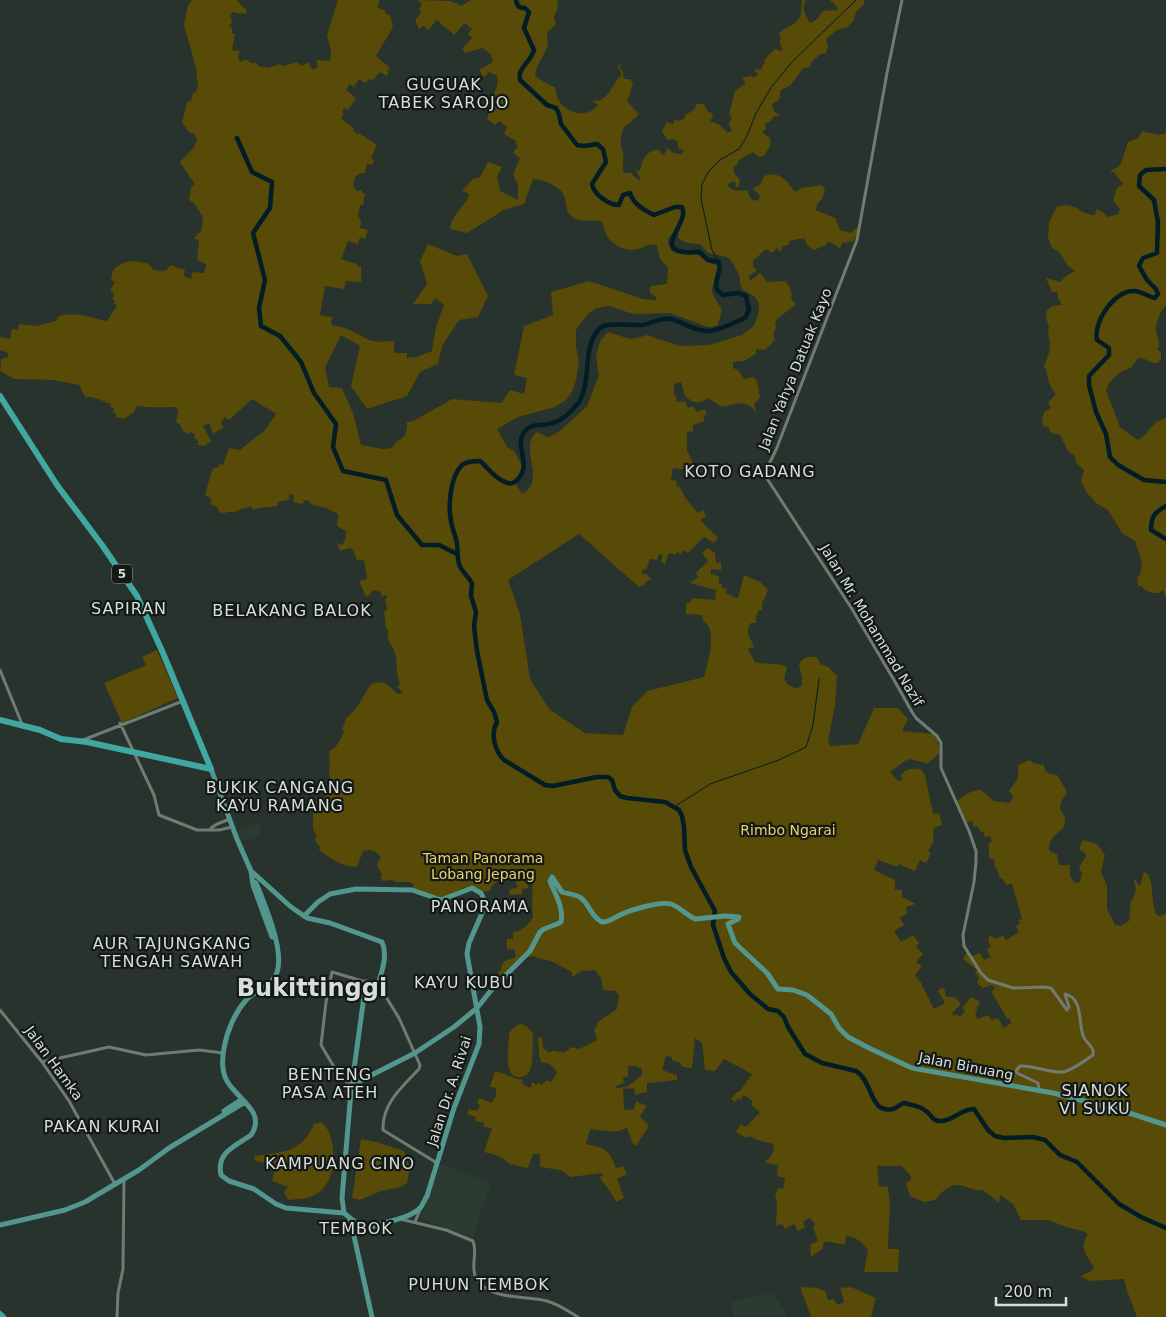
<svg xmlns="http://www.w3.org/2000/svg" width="1166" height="1317" viewBox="0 0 1166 1317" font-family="'DejaVu Sans',sans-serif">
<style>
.built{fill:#2a3c31}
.green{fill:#584a07;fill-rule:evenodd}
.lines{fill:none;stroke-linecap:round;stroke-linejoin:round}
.stream{stroke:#021d25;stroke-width:1}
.river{stroke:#021d25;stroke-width:4.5}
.minor{stroke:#6f7b73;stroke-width:3}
.major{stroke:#53968e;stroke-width:5}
.highway{stroke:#40a8a0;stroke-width:6}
.labels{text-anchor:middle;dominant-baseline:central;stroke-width:4.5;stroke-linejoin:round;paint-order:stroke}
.shield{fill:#141916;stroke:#9da4a0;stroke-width:1}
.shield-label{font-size:12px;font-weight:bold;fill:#d8dfdb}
.street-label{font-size:14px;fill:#d8dfdb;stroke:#141916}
.park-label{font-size:14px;fill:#e9d06e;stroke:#141916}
.quarter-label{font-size:16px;letter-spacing:1px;fill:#d8dfdb;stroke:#141916}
.town-label{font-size:24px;font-weight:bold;fill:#d8dfdb;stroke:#141916}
</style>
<rect width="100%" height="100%" fill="#27332c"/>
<!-- built -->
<path class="built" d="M258 823 261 832 259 835 241 842 237 831Z
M441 1164 491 1183 477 1221 479 1222 473 1238 420 1218Z
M772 1293 785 1310 787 1317H734L730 1302Z"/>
<!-- green -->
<path class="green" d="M192 0H237L247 11 245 14 243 13 240 14 233 12 230 16 232 22 229 26 232 28V33L235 34 232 50 240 51 238 57 240 62 246 59 251 63H257L258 66 268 68 279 64 283 66 297 62 302 66 308 62 312 69 317 68V60L330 61 331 51 327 35 338 0H380L377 7 386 11 385 13 390 15 393 27 376 56 390 68 387 71 389 73 386 76 380 72 372 81 369 79 365 83 359 79 354 87 350 84 346 90 356 98 348 110 344 108 342 112 344 114 341 119 354 128 353 131 358 134 359 133 377 145 371 158 374 160 372 165 367 164 365 173H361L356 176 353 184 356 191 362 190V193H365L363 205H360L358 216 361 221 360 228 368 230 365 239 360 237 358 244 348 241 341 259 357 264V266H361V282L346 281 344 289 325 286 320 315 332 317 331 325C347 327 355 333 369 340 375 343 387 341 394 341V353H407V358L416 357 432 351 436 327 444 305 435 298 431 304H413L427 284 420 261 428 244 457 256 467 254 488 296 478 317 459 320 442 346 438 364 420 372 407 396 367 409 351 386 360 346 341 335 325 367 329 387 342 388 353 413 361 445 383 449 392 448C399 435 407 443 407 422L413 421 452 399 501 403 510 390 524 394 527 378 514 375 524 326 553 315 551 292 589 281 643 299 655 300 657 298 649 292 651 286 667 284 668 267 660 259 657 245C648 243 646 247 638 249 626 252 613 246 607 236 604 231 604 226 601 221 591 219 579 224 571 216 566 212 566 204 565 198 562 186 543 180 533 179L524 204 504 210 467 233 450 229C451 214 466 207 469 194L462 191 473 179 480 177 488 162 502 167 497 177 500 191 518 200V185L513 175 520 158 513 153 518 146 515 143 516 141 504 134 507 127 499 121 495 125 487 119 490 110 483 104 485 100C495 96 499 86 497 76L489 72 484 78 479 70 493 62 491 54 482 48 465 53 462 49 472 38 468 34 472 29 465 23 454 35 437 20 428 30 424 26 419 29 415 20 422 12 419 10 422 3 417 0 451 1 461 6 471 0H558L557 10 554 16 556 25 547 32 548 46 537 67 535 76 549 85 555 87C556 90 556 96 558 99 566 115 588 118 598 105L592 101C611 102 612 81 622 75L618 67 620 61V68L623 72 624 79H630L633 84 627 102 632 106 634 110 639 113 636 118H634L629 124 625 126C619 138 620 141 623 153 625 159 621 164 624 173H631L639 181 640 178 636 170 640 171C642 160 647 149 659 150L661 154 664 155 667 148 674 153 682 154 684 150 678 148V142L673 139 667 140 662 131 667 122 673 124 675 119 678 121 684 119 685 115 694 110 697 104H704L708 112 712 113 713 116 710 122C719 122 722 127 728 133L732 131 729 124 732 117 729 114 735 91 745 84V82L742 78 749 76 754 77 758 75 754 70 757 69 759 70 762 69V66L765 63 764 60 774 50 776 49 780 51 783 50 779 41 781 40 779 33C787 26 799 25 801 13 802 9 801 4 802 0H806C801 8 805 15 810 23L816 20 823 11 838 10 837 7 830 0H864V4L856 12 854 20 846 28 837 30 826 39 828 47 826 53 820 54 810 64 811 67 803 68 791 85 781 90 779 100 772 104 774 111 786 120 779 116H774L771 121 765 124 766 129 763 131V133L770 138 771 144 764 156 759 157 753 152 739 160 737 165 733 167 734 173 740 180 739 186 736 188 735 181 727 184C731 192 740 191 747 190L751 199 755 201 759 199 760 196 753 188 760 185 764 176C779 170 787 181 795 192L801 188 822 185 825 190 822 199 817 204 816 210 835 218 840 230 851 233 857 227 858 231 854 241 842 243 840 249 838 248 836 245 828 242 826 245 814 250 807 245 804 238 789 241V245L783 246 780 252 777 248 772 253 766 249 753 261V267L757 270 749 276V279L751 280 760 273 767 282 785 281C790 285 793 294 791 299L796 304 776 320 775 324 777 326 773 334 775 340 765 350 756 349V354L744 361 733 362V368L738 370 744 379 753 377 757 381 760 397C756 404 751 403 757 412 755 411 754 409 751 407 744 400 730 405 722 407L708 398C698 405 693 403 685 396L681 382 674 384V396H676L677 402 685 401 688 408 693 406 697 412 705 409 707 414 703 416 705 421 693 425V431L687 432V450L693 462 690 470 673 468 671 480 677 481 676 486 680 487 684 496 698 513 703 510 706 516 701 520 708 529H709L714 534H715L718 537 714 543 704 537 688 553 683 550 681 554 677 552 676 555 669 553 665 564 661 562 663 555 659 554 657 560 650 559 646 570 643 569 642 573 648 575V576L652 579 645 582 646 584 639 587 579 534 508 580 520 614 530 679 549 709 585 733 623 735 632 707 647 691 704 677C707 664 719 629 703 621L702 615 686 614V603L691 602 692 598 715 600 716 590 690 583 698 577 696 573 708 561 702 553 708 548 715 553 716 563 721 562V570L711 569V574L719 576V584H722V588L727 589 726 594 732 595V597L738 598 744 575 760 582 768 590 764 600 762 602V610L758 611 757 615H756V623H751C744 630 751 639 754 647L748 649 755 662C766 665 775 663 786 666L787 670C781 680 787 687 798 688L802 685V678L799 664C803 657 809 656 817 657L820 664 827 666 837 676 835 706 828 741 830 746 858 744 874 708H898L908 719 902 731 935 734 941 752 927 764C922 761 916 761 911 759L905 761 890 772 897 780 902 781 901 775C906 768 914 768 922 770L925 775 933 814 939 813 942 825 934 828 933 842 928 851 931 853 926 863 920 860 915 871 899 864 897 867 878 860 874 870 895 880V890H902V897L916 904 906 907 907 913 900 918 904 925 894 931 901 942 913 935 919 943 916 947 923 954 916 962 922 966 915 975 921 983 934 1009 945 1003 938 991 942 987 945 990V994L947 997H955L961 1004 952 1013 954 1016 956 1014 960 1017 965 1011 962 1008 971 997 979 1001V1006L976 1007 978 1011 975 1012 977 1019 989 1015 991 1020 998 1018 1004 1028 1011 1023 1009 1018 1007 1019C1002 1009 997 1001 991 992L995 989 992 985 983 988 977 983 979 978 975 972 977 970 963 959 967 952 972 956 980 953 984 960 990 957 987 949 991 947 988 941 990 935 996 939 1003 935 1006 940 1019 932 1016 926 1020 923 1018 920 1022 919 1012 884 1006 885 1002 878H1000L997 869 995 868 994 859H989V843L992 841 990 836 985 837 983 832H981L977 826 974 827 972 821 966 823 957 801 968 793 978 790H981L994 801 1010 803 1013 797 1009 791 1018 778V765L1029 760 1036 764 1044 765 1045 771 1049 774 1057 775 1067 792C1065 796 1062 799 1061 803 1058 811 1066 814 1065 822 1064 834 1050 832 1049 849L1051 852 1057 854 1059 865H1070V876L1075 883 1080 882 1082 874 1079 867 1086 856 1085 853 1079 849 1083 840 1097 844 1105 855 1101 872 1107 886V909L1115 925 1121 926 1129 921 1131 901 1134 897 1136 890 1134 880H1136L1138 885 1141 884 1143 874 1144 872 1148 874C1154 886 1151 901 1156 914L1159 916 1166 914V1317H1137L1126 1288 1124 1279 1090 1281 1081 1277V1276L1091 1271 1094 1267C1086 1255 1079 1248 1088 1234L1083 1231 1069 1228 1048 1220H1021L1013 1204 1000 1195 999 1203 983 1190C972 1191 972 1188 963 1186 952 1182 941 1192 935 1200L924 1202 910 1196 906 1184 911 1179V1176L902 1166H877L879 1186 888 1187 890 1204 888 1249H899L898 1272H864L868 1250C862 1243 856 1236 846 1236L845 1245 831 1242H824L822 1249 811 1257 810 1245 818 1241 813 1227 815 1223 809 1218 803 1222 805 1227 798 1231 794 1224 785 1229 782 1224 776 1226 777 1202 775 1195 778 1188 783 1189 785 1178 777 1176 778 1165 766 1163V1160L770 1158 774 1149 773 1144 757 1140 749 1136 746 1138 736 1132 741 1124 746 1127 760 1112 751 1105 753 1101 744 1095 740 1100 738 1098 735 1102 731 1099 737 1092H739L752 1074 724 1059 715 1071 705 1070 702 1043 695 1038 692 1068H688L681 1066V1063L672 1060V1057L666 1056 662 1070 677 1075V1080L647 1083V1092L635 1095 634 1088 623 1089 624 1110 634 1109 636 1101 647 1106 640 1116 649 1126 636 1146 633 1144 627 1128 615 1132 590 1129 586 1144C605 1148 609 1149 616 1168L623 1166 627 1174 617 1179 624 1198 616 1202C612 1193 605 1185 599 1177L603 1176 602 1173 571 1177 560 1170 540 1167V1154H533L528 1168 518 1166 513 1164 512 1166C504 1157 496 1155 484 1152L492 1128 484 1127V1123L475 1121 476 1117 467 1114 469 1109 477 1111 480 1105 477 1103 479 1098 492 1103 496 1096V1088L490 1087 495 1071C505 1073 512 1079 523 1080L521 1083 529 1088 532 1086 531 1084 533 1082 536 1085 539 1083 542 1085 546 1080 551 1082 557 1073C553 1065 548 1063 541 1062L539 1055 538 1038 542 1037 543 1048 549 1053 554 1050 556 1052 561 1051 563 1053 572 1047 579 1049 597 1040 594 1030 599 1021 617 1009 619 996 616 991 603 990 601 978 595 970 582 971 572 977V973L570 971 551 961 537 958 534 956C522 957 509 968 507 980L501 983 499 981 500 977 498 972 500 971 503 962 516 957 514 949 507 950V939H513V932C521 932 530 923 533 917L532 906 533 869 527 868 528 888 522 889V894L510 895 509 890 518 887 511 871 492 886 490 891C481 893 476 884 467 887 458 889 451 897 443 900L412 890 414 884 409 882H396L392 880 383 881 380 877 382 875 377 865 381 857C376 851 371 849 363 851L357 867C342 867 330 858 319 850L320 847 314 839 317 838 313 829V805L327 795H330L333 789 329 787C331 779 329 774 329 766L330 765 329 751C337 748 341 739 344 731L342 729 347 717 355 710 371 684 377 682 385 683 398 694 403 693 397 686 400 684C395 672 398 662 395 653 391 642 387 644 388 630L386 629 384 611 387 610 385 599 387 598 386 595 382 597 380 591 377 592 376 590 371 592 370 595 366 597 359 581 367 579 364 560H357L353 550 350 548 340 551 337 543 342 545 346 538 345 536 347 532 337 526 338 514 326 508 310 504V501L304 500 303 504 293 502 294 495 289 494V499L285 501H279L277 506 252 509 251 506 234 512H227L223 514 222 512 220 513 217 507 210 504 212 499 205 495 211 473 214 468H218L219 464 223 465 229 448 240 450 265 430 276 414 252 399 229 420 225 417 221 423 224 427 213 434 209 423 203 426 211 441 205 446 197 445 199 442 194 438 195 435 191 432 189 434 183 431 180 424 176 422 178 412 176 407C162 407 150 408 137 406L134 412 124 419 116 417V413H113L114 408 110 407 111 404 92 397H85L79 385 53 380 14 379 0 371 1 359 8 357V353L0 350V337L10 339 12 329 18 330 19 324 37 326 56 321 59 316C78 311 89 318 107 321L117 306 114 303 115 300 112 299 114 294 110 290 115 282 111 280 113 270C124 259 136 260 150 264L149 266 153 267 152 269C158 271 166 274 170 265L185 270 184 276 191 279 192 272 204 273 206 264 197 260 199 240 194 239 198 233 201 232 203 217 194 203 189 200 191 187 194 185V183L180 162 194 147 197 140 195 134 189 132 182 122 187 102 191 101 193 93 196 92 198 86 196 68 184 25 188 5ZM679 226 678 238C684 243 692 244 700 244L708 253 727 257 733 263 740 277V284L743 290 755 297 759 304V311L754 326 742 335 709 345 680 346 646 335C626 343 626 336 608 332L600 341 596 357 599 375 587 406 561 430 551 436 547 437 537 432C517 447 548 481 522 494L514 481 518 477 522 465 514 451 507 447 497 429 518 417 555 407 566 400 572 392 576 380 579 362 576 347V330L587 315 596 308 609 306 633 314 670 313 707 327H712L718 325 722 309C702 282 718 290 719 266L707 262 699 254C685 253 669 259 668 239ZM628 1066H636L642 1069V1075L627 1087 616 1088V1086L624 1083 623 1078 628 1076Z
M1142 131C1147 133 1153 133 1158 135L1166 133V305C1161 310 1155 324 1156 331 1157 339 1162 342 1157 350L1161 351V359L1158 363C1150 364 1146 357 1138 358L1131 368C1119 371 1111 378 1106 390L1120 427 1138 440C1150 434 1149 423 1166 418V597L1163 590 1159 593C1153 594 1145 591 1141 586H1138L1137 576 1140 575 1142 563 1135 541 1122 533 1108 510 1096 503 1087 493 1081 482 1084 470 1077 464 1074 455 1068 451 1060 435 1051 433 1048 427 1043 426 1042 421 1044 412 1051 408 1048 403 1056 394C1046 384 1050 376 1044 366L1049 353 1050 343 1048 334 1049 327 1046 318 1047 310 1052 306 1062 305 1058 298 1057 292H1052L1046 278 1060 282 1066 276 1075 271 1068 266 1059 252 1052 248 1048 238 1049 222 1057 207C1076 200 1079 215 1095 215L1096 209 1103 212 1107 217 1118 214 1120 209 1113 201 1117 188 1123 184 1114 172H1111L1110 171 1118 167 1121 163 1128 142 1138 138Z
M157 650 178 698 122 723 104 683 146 665 142 657Z
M521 1024C528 1026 530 1028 533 1035 532 1044 534 1063 530 1070 529 1074 525 1076 521 1077 502 1080 509 1045 509 1034 512 1028 515 1026 521 1024Z
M322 1122C325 1126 329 1130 330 1135 336 1153 335 1182 318 1193 310 1199 298 1199 288 1200L284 1192 288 1187 272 1181 276 1164 255 1161 254 1156C283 1152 301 1153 314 1124Z
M361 1139 377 1142 404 1151 410 1168 407 1183 401 1187 381 1191 360 1200 352 1198Z
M800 1287 819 1288 820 1290H825L828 1300 834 1299 837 1305 844 1302 840 1288 851 1287 876 1298 871 1317H811Z"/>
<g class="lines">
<!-- stream -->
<path class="stream" d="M719 262 712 250 701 199 702 184 709 171 720 160 739 149 747 136 756 113 772 86 792 62 856 0
M674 807 710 784 779 760 806 747 813 725 819 679"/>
<!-- river -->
<path class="river" d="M516 0C517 6 519 8 525 8L529 12 524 28 534 50C531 62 517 68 520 80L547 105 556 108 559 114 561 124 577 145 584 146 597 144 603 149 606 162 592 184C594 195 609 205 619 205L623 195 630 193C634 205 644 210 654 215L675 207H682C690 222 655 248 683 252 688 253 694 252 699 252L708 260 719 262C722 273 713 280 717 290L723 295 738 293 746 296 749 310 745 318C735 322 721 330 710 331 696 332 683 322 671 319 660 317 652 324 641 325 630 326 604 321 598 330 582 350 592 380 579 402 573 410 563 420 553 423 545 426 530 423 525 431 522 435 520 440 521 445 522 459 529 469 516 481 512 485 508 484 503 481 494 477 488 468 480 461 474 461 467 461 462 465 450 477 448 506 451 521 452 529 456 536 457 544 458 551 457 557 459 564 461 571 468 576 472 583L471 596 476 612 474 626 477 651 487 700 494 712 497 722C490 734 495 751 504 760L545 785 553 786 597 777H608L612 780 615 790 620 796 627 798 665 802 679 810 682 816 684 827 685 850 691 867 715 911 713 925 724 958 731 972 750 994 768 1009 778 1011 784 1017 788 1027 805 1054 822 1063 856 1071C873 1081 869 1114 893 1109 897 1108 900 1104 904 1103 911 1105 921 1106 926 1111 932 1115 932 1122 942 1121 953 1120 962 1109 974 1109L988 1130 995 1136 1004 1138 1033 1137 1045 1140 1060 1155 1077 1162 1119 1204 1141 1217 1166 1228
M237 138 252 172 272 182 270 208 253 233 265 280 259 308 261 326 280 336 301 362 314 393 336 424 333 447 343 471 386 480 397 515 422 545H439L457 554
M1166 169 1146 170 1140 175 1139 186 1154 200 1158 222 1157 253 1143 258 1139 266 1147 280 1156 289 1158 294 1155 298C1148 297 1140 290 1133 291 1114 291 1093 322 1097 340L1109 348V355L1089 376V385L1096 412 1106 434 1110 457 1118 465 1144 480 1166 482
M1166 506C1155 512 1151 516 1151 530L1166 539"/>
<!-- minor -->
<path class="minor" d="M902 0 887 73 857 240 776 450 764 474 852 609 894 680 912 712 916 718 937 736 941 743V768L969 831 976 851V862L974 882 963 935 964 946 981 973 988 980 1013 988 1044 987 1051 988 1067 1010 1069 1007 1065 994C1083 998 1078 1021 1083 1035 1085 1043 1095 1046 1093 1055 1085 1060 1072 1071 1062 1072 1048 1073 1034 1065 1020 1066L1016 1071 1017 1073 1038 1083 1039 1090
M0 670 22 724
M120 723 154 795 159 815 197 830H219L232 827
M83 740 183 701
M211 828 217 824 230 819
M378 984 399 1018 420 1065 419 1069C403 1086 382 1103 383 1130L437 1163
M0 1010 42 1062 69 1101 115 1184
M42 1062 109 1047 146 1055 199 1050 223 1053
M351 1085 340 1077 321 1045 326 1002 332 972 366 982
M400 1219 446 1230 473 1241C478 1253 470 1266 476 1278 489 1301 525 1295 547 1301 558 1304 568 1311 578 1317
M415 1222 420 1210
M117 1317 118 1293 123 1269 124 1180"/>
<!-- major -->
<path class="major" d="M211 769 237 839 251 871 291 907 307 918 330 923 382 942C388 955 382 971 378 984L366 982 351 1091 342 1198 344 1213
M251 871 253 885 272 937
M253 881 256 883 259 890C267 911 282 946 278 968 276 985 257 989 247 999 235 1012 227 1031 224 1048 222 1059 221 1071 227 1081 237 1099 267 1112 251 1135 236 1146 216 1152 221 1175L229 1181 254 1189 276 1204 286 1208 344 1213
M304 916 318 902 330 894 356 889 412 890 441 900 472 888 481 893 486 904 469 943 467 954 480 1027 479 1044 454 1108 427 1196C425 1199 423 1204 421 1207 408 1222 370 1222 354 1235
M352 1081H360L415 1053 454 1027 477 1008 493 988 530 951 540 932 544 929 557 924 561 922C564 908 555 894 550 881L552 877 562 892C568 894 576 894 581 898 590 905 591 917 602 922 610 922 613 918 620 915 630 910 660 901 671 904 680 907 686 915 695 919L725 916 739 917 738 919 728 924 735 943 767 973 778 989 793 990 807 995 831 1014 839 1028 848 1037 871 1049 912 1068 1053 1093 1126 1112 1166 1125
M224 1111 242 1099
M344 1213 350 1218 372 1317
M350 1218 364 1228
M0 1225 65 1210 85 1202 139 1170 169 1148 245 1102"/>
<!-- highway -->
<path class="highway" d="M0 396 57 485 102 545 137 596 163 653 211 769
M0 720 40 730 61 739 87 742 211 769
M0 1314 3 1317"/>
</g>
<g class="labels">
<!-- shield labels -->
<rect class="shield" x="112" y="564.5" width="20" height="19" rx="4"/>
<g class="shield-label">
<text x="122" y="574">5</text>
</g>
<!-- street labels -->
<g class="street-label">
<text transform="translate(795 369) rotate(-68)">Jalan Yahya Datuak Kayo</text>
<text transform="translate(872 625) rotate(59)">Jalan Mr. Mohammad Nazif</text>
<text transform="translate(54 1063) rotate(54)">Jalan Hamka</text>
<text transform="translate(966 1066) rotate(11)">Jalan Binuang</text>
<text transform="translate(449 1091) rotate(-72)">Jalan Dr. A. Rivai</text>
</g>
<!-- park labels -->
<g class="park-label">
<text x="788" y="830">Rimbo Ngarai</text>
<text x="483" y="858">Taman Panorama<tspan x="483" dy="16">Lobang Jepang</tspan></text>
</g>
<!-- quarter labels -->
<g class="quarter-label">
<text x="444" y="84">GUGUAK<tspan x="444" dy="18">TABEK SAROJO</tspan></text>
<text x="750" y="471">KOTO GADANG</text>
<text x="129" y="608">SAPIRAN</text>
<text x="292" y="610">BELAKANG BALOK</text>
<text x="280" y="787">BUKIK CANGANG<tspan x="280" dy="18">KAYU RAMANG</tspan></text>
<text x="480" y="906">PANORAMA</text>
<text x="172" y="943">AUR TAJUNGKANG<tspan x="172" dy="18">TENGAH SAWAH</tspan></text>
<text x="464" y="982">KAYU KUBU</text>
<text x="330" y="1074">BENTENG<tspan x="330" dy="18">PASA ATEH</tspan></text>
<text x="1095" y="1090">SIANOK<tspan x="1095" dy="18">VI SUKU</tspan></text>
<text x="102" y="1126">PAKAN KURAI</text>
<text x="340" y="1163">KAMPUANG CINO</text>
<text x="356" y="1228">TEMBOK</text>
<text x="479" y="1284">PUHUN TEMBOK</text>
</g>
<!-- town labels -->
<g class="town-label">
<text x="312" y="988">Bukittinggi</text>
</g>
</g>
<!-- scale -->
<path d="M996 1297v8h70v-8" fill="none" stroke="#d8dfdb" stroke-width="2.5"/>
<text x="1004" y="1297" font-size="15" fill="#d8dfdb" stroke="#141916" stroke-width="4" paint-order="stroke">200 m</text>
</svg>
